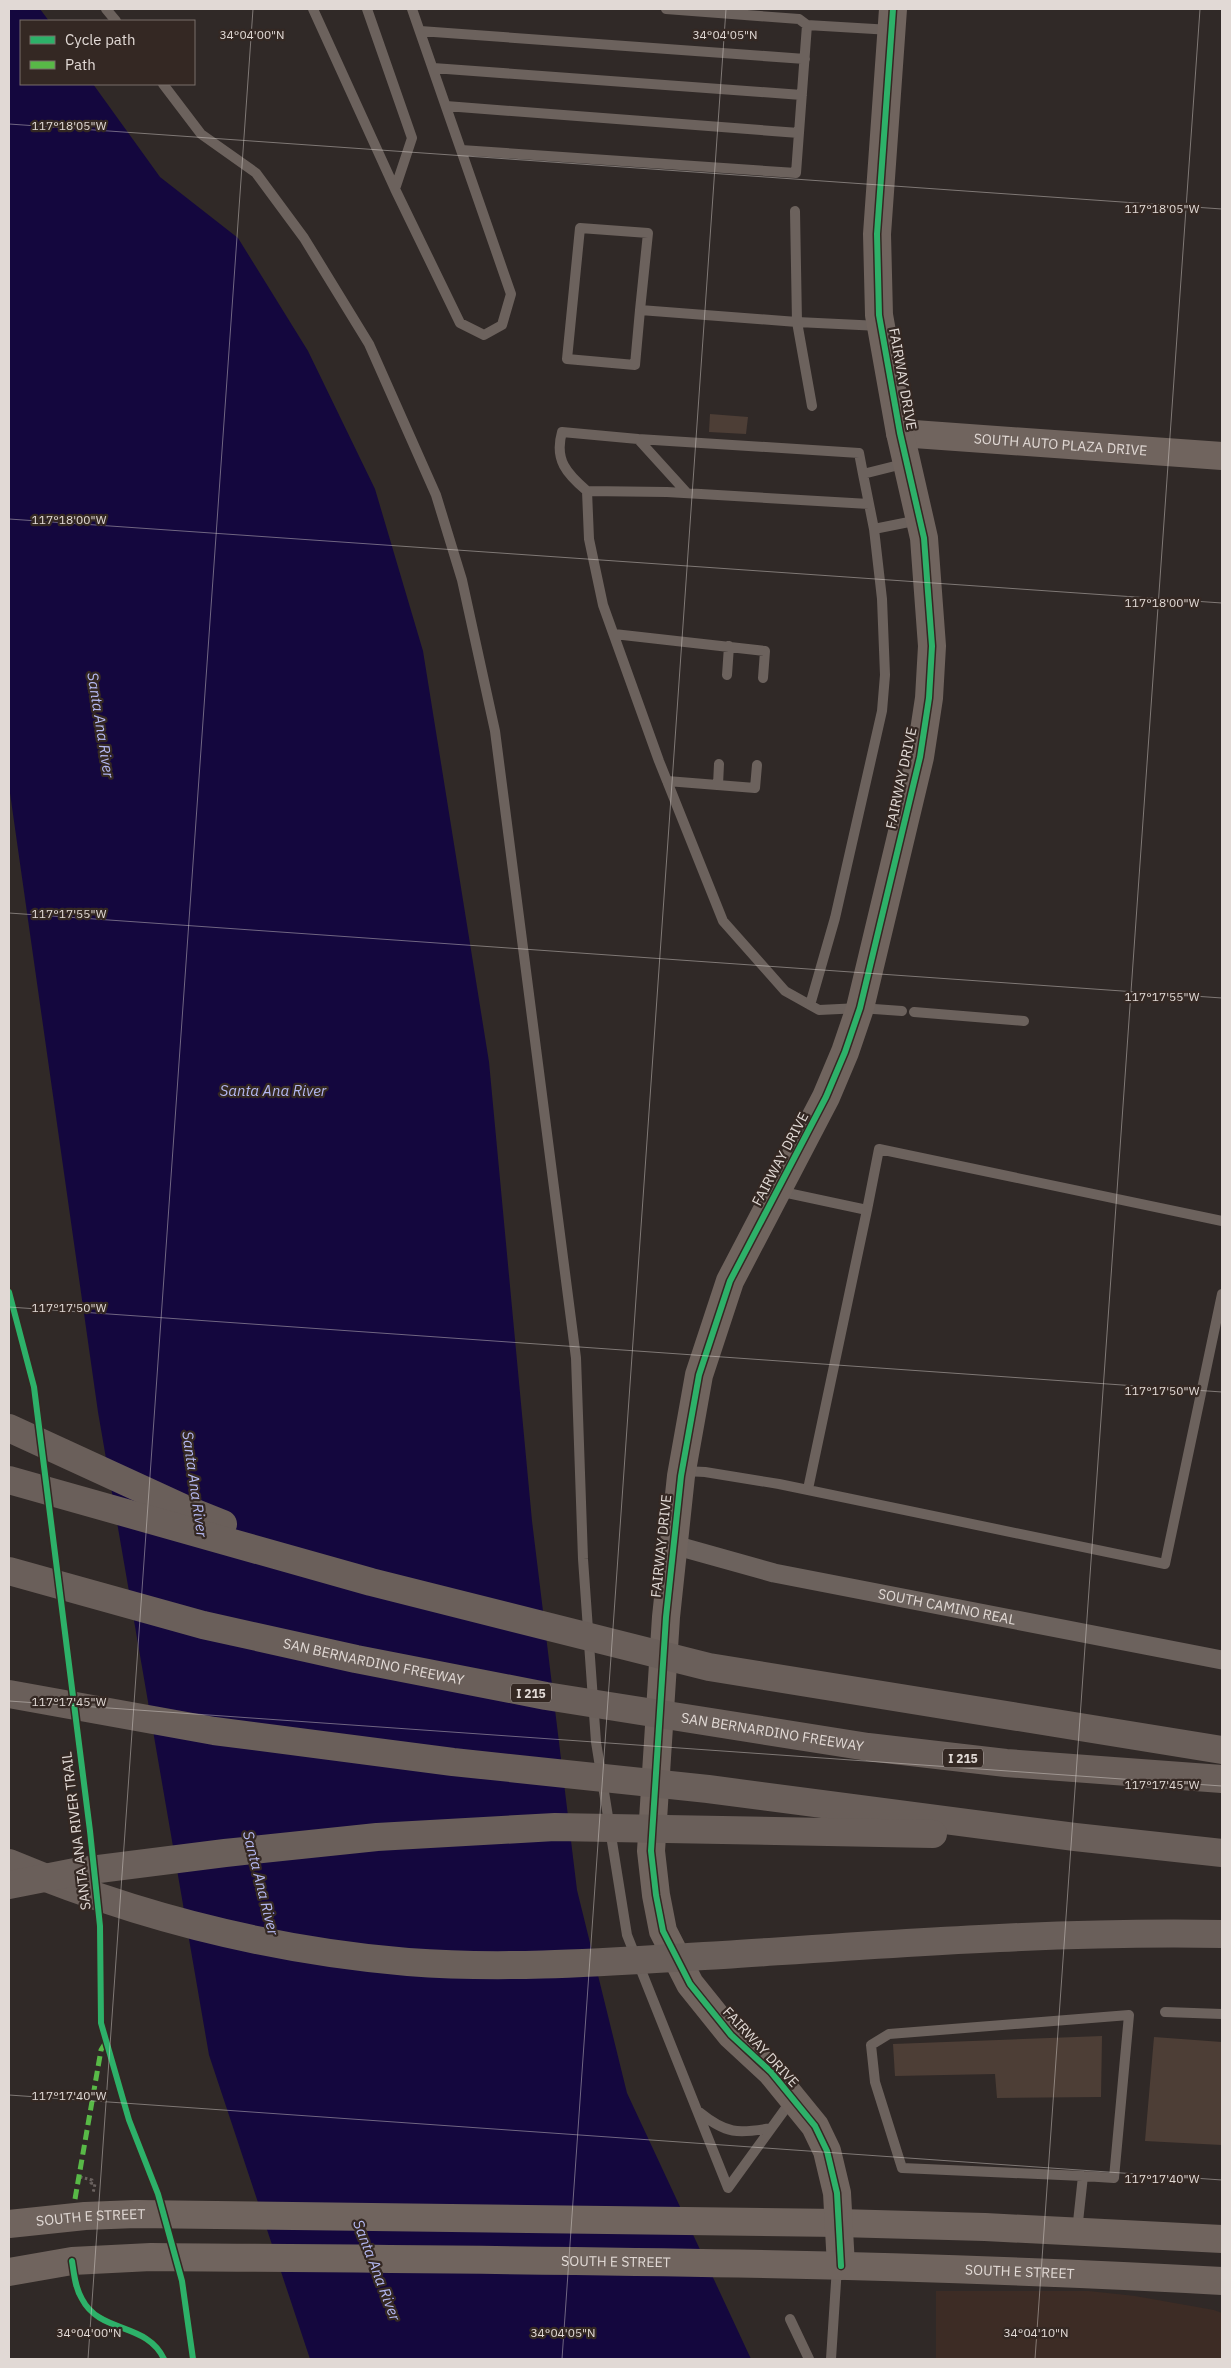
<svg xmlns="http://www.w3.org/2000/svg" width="1231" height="2368" viewBox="0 0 1231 2368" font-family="'IBM Plex Sans',sans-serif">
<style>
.built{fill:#3d2c25}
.water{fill:#14073e}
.building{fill:#4d3e36}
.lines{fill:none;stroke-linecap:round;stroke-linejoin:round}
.path{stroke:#6a625f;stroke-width:3;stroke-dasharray:2.5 2.5;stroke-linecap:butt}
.lane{stroke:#6c625d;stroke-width:10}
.street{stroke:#6c625d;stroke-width:19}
.secondary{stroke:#70645e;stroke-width:28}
.highway{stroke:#6a5f5a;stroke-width:28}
.quiet{stroke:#58b947;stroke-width:5;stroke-dasharray:10 5;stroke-linecap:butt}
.cycleway-casing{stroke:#342823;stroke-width:9}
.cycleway{stroke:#2db169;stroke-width:6}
.ticks{fill:none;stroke:#e1d9d5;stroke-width:1;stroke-opacity:0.45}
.labels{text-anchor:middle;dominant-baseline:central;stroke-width:4.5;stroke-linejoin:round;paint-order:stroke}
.shield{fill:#342823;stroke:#ada4a0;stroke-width:1}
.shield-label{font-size:12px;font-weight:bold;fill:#e1d9d5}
.street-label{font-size:14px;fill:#e1d9d5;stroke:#342823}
.water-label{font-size:15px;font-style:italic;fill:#b4b8f1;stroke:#342823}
.ticks-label{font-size:12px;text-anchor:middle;fill:#e1d9d5;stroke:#342823;stroke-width:4.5;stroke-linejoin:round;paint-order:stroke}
</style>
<rect width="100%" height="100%" fill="#302927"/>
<!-- built -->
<path class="built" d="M936 2291H1089L1135 2296 1214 2310 1222 2313V2359H936Z"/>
<!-- water -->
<path class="water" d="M9 9H40L49 21H21V84H93L160 177 238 238 308 351 375 489 423 651 489 1062 532 1521 577 1890 627 2093 751 2359H310L209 2055 98 1412 9 786Z"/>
<!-- building -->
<path class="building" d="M710 414 748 417 746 434 709 432Z
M1102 2036 1101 2097 997 2098 995 2074 895 2076 893 2044Z
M1154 2037 1222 2042V2145L1145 2141Z"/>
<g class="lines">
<!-- path -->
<path class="path" d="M80 2177 92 2180 91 2183 95 2184 93 2193"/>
<!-- lane -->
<path class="lane" d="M106 9 116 21
M313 9 395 189 460 323 484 335 502 325 511 294 412 9
M367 9 412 138 395 189
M666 9 799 19 807 25 891 30
M420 31 805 59
M433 68 802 95
M163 84 201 134 256 173 304 238 369 344 436 495 462 580 495 731 576 1358 583 1559 596 1742 627 1935 728 2188 791 2101
M446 106 799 133
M461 150 796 173 807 25
M640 310 635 365 567 359 580 228 648 233 640 310 797 322 795 211
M812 406 797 322 880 326
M638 439 859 453 863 474
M587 491C567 474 554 460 562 432L638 439 687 493
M869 504 667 492 587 491 589 539 603 605 659 761 723 921 785 991 819 1010 860 1008 902 1011
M874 529 919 520
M614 634 765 651 763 678
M727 675 729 646
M667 781 755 788 757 765
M718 785 719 764
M810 1005 835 918 882 711 885 675 882 599 874 529 863 474 907 463
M914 1012 1024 1021
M778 1191 867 1210 879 1149 1222 1221
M684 1471 705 1472 779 1484 1165 1564 1222 1294
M808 1489 867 1210
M1165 2012 1222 2014
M699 2112C726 2134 738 2134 771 2128
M1077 2231 1083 2176 902 2168 875 2082 871 2045 889 2034 1129 2015 1114 2178 1083 2176
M790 2319 809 2359
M831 2359 837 2267"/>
<!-- street -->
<path class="street" id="s1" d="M674 1545 774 1573 1222 1660"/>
<!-- secondary -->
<g class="secondary">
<path id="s2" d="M900 433 1222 456"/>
<path id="s3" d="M9 2224 85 2216 136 2214 839 2223 985 2227 1222 2239"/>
<path d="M841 2266 837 2193 827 2151 815 2126 771 2072 731 2035 690 1984 663 1931 656 1895 651 1851 666 1617 681 1476 699 1375 730 1281 826 1097 845 1052 860 1008 920 757 929 698 932 646 924 538 900 433 879 315 877 234 893 9"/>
<path id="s4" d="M9 2272 72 2261 151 2257C508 2260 866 2261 1222 2281"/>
</g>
<!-- highway -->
<g class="highway">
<path d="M9 1428 183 1508 223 1524"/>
<path d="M9 1480 371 1582 709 1667 1222 1750"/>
<path id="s5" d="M9 1571 203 1625 356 1659 546 1696 868 1747 1006 1763 1222 1779"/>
<path d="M9 1694 214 1731 453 1762 708 1789 1075 1837 1222 1853"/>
<path d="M9 1863C138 1917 268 1950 408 1962 513 1970 619 1961 723 1955 889 1944 1056 1931 1222 1934"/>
<path d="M9 1885 75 1872 225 1853 377 1837 555 1827 933 1834"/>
</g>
<!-- quiet -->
<path class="quiet" d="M75 2199 101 2050 106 2042"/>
<!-- cycleway casing -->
<g class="cycleway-casing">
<path id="cycleway" d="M9 1292 34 1387 90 1831 100 1926 101 2023 129 2120 158 2194 182 2281 193 2359
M72 2261C74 2273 75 2288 82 2299 100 2334 147 2322 164 2359
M841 2266 837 2193 827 2151 815 2126 771 2072 731 2035 690 1984 663 1931 656 1895 651 1851 666 1617 681 1476 699 1375 730 1281 826 1097 845 1052 860 1008 920 757 929 698 932 646 924 538 900 433 879 315 877 234 893 9"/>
</g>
<!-- cycleway -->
<use href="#cycleway" class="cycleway"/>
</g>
<!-- ticks -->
<path class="ticks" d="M9 124 1222 209M9 519 1222 603M9 913 1222 998M9 1307 1222 1392M9 1701 1222 1786M9 2095 1222 2180M88 2359 253 9M562 2359 726 9M1035 2359 1200 9"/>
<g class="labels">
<!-- shield labels -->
<g class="shield">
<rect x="511" y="1683.5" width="40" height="19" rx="4"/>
<rect x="943" y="1748.5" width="40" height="19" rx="4"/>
</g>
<g class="shield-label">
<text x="531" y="1693">I 215</text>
<text x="963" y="1758">I 215</text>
</g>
<!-- street labels -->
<g class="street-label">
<text transform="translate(903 379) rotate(80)">FAIRWAY DRIVE</text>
<text stroke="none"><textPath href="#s2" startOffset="161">SOUTH AUTO PLAZA DRIVE</textPath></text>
<text transform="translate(901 778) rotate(-78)">FAIRWAY DRIVE</text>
<text transform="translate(780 1159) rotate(-62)">FAIRWAY DRIVE</text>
<text transform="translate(661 1546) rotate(-84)">FAIRWAY DRIVE</text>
<text stroke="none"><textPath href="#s1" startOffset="280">SOUTH CAMINO REAL</textPath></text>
<text stroke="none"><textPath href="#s5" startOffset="376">SAN BERNARDINO FREEWAY</textPath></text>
<text stroke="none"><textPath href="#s5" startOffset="781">SAN BERNARDINO FREEWAY</textPath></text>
<text transform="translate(76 1831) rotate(-97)">SANTA ANA RIVER TRAIL</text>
<text transform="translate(761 2047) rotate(47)">FAIRWAY DRIVE</text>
<text stroke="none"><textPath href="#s3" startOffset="82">SOUTH E STREET</textPath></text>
<text stroke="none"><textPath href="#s4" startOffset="608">SOUTH E STREET</textPath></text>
<text stroke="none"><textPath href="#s4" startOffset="1012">SOUTH E STREET</textPath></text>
</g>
<!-- water labels -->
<g class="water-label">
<text transform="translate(101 725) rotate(81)">Santa Ana River</text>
<text x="273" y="1090">Santa Ana River</text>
<text transform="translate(195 1484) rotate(82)">Santa Ana River</text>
<text transform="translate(261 1883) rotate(76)">Santa Ana River</text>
<text transform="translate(377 2270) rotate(69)">Santa Ana River</text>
</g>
</g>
<g class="ticks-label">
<text x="252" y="39">34°04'00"N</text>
<text x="725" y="39">34°04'05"N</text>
<text x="69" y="130">117°18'05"W</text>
<text x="1162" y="213">117°18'05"W</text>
<text x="69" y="524">117°18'00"W</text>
<text x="1162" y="607">117°18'00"W</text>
<text x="69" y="918">117°17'55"W</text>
<text x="1162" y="1001">117°17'55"W</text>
<text x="69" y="1312">117°17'50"W</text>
<text x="1162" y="1395">117°17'50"W</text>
<text x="69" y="1706">117°17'45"W</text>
<text x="1162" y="1789">117°17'45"W</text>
<text x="69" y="2100">117°17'40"W</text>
<text x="1162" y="2183">117°17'40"W</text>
<text x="89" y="2337">34°04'00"N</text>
<text x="563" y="2337">34°04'05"N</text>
<text x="1036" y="2337">34°04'10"N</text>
</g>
<!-- border -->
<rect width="1231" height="2368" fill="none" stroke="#e1d9d5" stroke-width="20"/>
<!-- legend -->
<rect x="20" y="20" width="175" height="65" fill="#342823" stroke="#796f6a"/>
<rect x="30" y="36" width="25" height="8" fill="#2db169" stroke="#796f6a"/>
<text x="65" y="45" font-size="15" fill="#e1d9d5">Cycle path</text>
<rect x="30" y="61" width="25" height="8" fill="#58b947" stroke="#796f6a"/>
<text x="65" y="70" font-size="15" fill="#e1d9d5">Path</text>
</svg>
